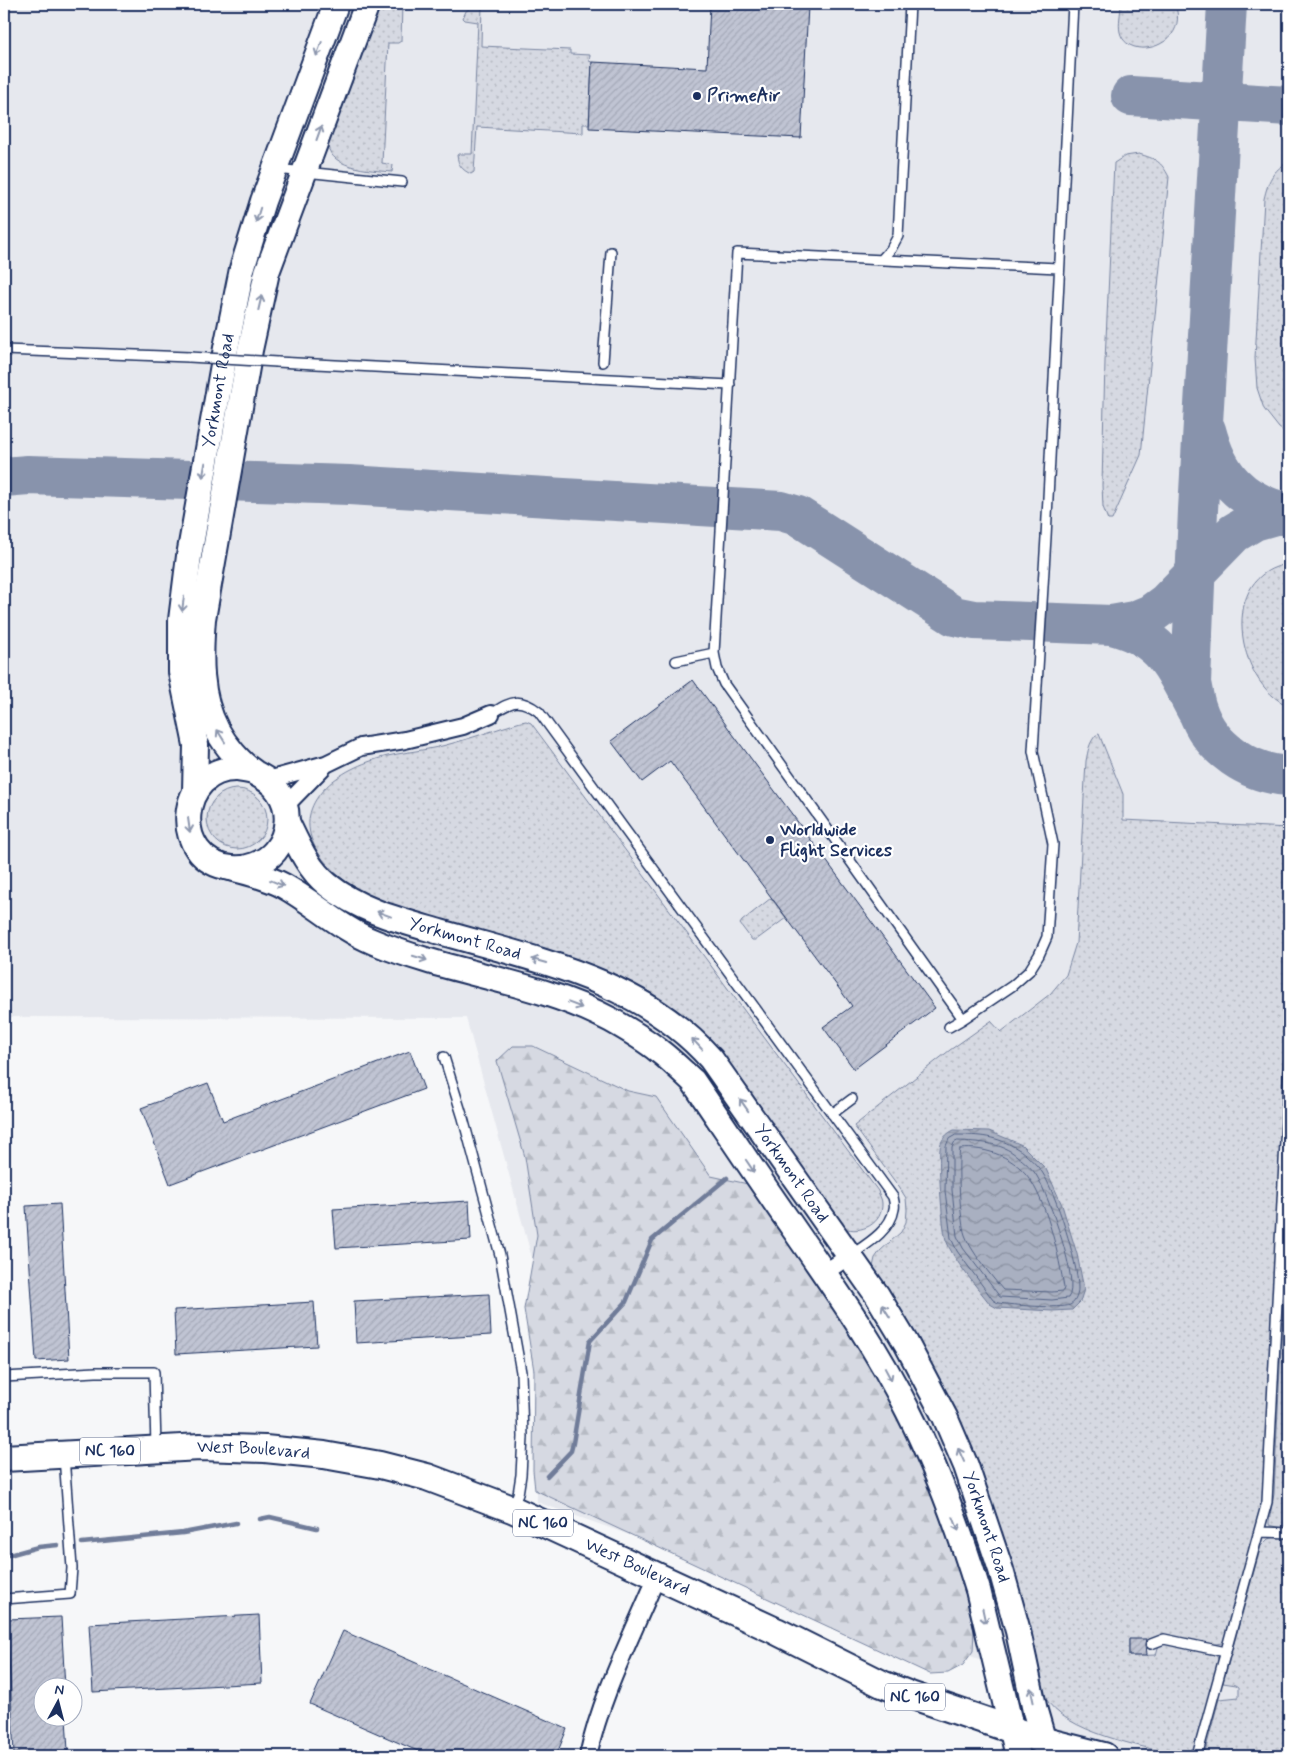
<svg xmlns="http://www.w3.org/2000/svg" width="1293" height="1760" viewBox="0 0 1293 1760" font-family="Mynerve,sans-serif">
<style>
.built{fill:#e6e8ee}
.grass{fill:url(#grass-dots);stroke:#7884a0}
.forest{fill:url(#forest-firs);stroke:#7884a0}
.water{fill:url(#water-waves);stroke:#707c99}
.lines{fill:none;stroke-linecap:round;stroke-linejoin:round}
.shore{stroke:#546386;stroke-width:1}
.stream{stroke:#707c99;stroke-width:4.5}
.taxiway{stroke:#8893ac;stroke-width:40}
.building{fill:url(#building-hatch);stroke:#1b2f5e}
.lane-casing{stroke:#1b2f5e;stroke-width:12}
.street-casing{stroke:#1b2f5e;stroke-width:20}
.secondary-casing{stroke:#1b2f5e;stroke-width:28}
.primary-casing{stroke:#1b2f5e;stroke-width:30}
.lane{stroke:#fff;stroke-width:9}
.street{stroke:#fff;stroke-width:16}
.secondary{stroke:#fff;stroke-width:24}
.primary{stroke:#fff;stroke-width:26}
.lane-bridge-casing{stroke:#1b2f5e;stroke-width:12;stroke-linecap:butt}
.lane-bridge{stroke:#fff;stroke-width:9}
.oneway{stroke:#8d97ae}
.poi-dot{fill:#1b2f5e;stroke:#fff;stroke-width:2}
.labels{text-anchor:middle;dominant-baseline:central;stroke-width:4.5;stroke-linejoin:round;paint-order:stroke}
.shield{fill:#fff;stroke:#5f6d8e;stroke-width:1}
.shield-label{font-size:16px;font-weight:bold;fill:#1b2f5e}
.poi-label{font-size:18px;font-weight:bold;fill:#1b2f5e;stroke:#fff;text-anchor:start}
.street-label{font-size:18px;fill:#1b2f5e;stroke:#fff}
</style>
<defs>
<pattern id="grass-dots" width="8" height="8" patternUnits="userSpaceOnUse" patternTransform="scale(1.25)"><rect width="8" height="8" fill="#d6d9e2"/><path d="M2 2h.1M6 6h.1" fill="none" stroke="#b7bbc4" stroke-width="1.8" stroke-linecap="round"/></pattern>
<pattern id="forest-firs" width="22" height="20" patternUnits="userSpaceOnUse" patternTransform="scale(1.25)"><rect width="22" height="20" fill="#d6d9e2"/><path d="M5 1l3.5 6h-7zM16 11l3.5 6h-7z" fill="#b7bbc4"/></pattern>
<pattern id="water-waves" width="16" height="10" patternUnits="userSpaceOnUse" patternTransform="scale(1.25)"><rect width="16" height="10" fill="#a9b0c1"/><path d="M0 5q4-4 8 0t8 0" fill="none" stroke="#8990a0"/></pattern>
<pattern id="building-hatch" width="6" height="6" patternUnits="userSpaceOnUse" patternTransform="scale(1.25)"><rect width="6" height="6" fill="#c0c4d3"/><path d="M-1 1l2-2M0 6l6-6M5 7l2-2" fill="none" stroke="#a4a9b8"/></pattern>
</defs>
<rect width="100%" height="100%" fill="#f6f7f9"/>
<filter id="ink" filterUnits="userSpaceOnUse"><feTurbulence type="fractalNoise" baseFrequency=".02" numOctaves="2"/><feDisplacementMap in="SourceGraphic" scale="10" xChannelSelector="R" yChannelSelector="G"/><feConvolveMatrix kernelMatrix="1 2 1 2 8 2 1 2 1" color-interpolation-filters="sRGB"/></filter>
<g filter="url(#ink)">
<!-- built -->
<path class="built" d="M4 4H1289V1756H1051L1021 1674 537 1502 540 1287 466 1018 4 1017Z"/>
<!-- grass -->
<path class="grass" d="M378 4H402L401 41 398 43H388L382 163 393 165 392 172C371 170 324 169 328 139Z
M476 4H482L481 46 570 50V54L590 55 589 61 592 62 589 124H583V133L477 127 474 172 471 174C462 170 458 165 457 155L459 154H472L478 22 465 20 463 18 466 11Z
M1121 4H1175C1191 47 1127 63 1120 32 1118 24 1121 12 1121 4Z
M1139 154C1156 159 1161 161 1169 177L1141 455 1112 520H1108L1103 507 1102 485 1105 361 1114 163 1125 156Z
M1289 162V435L1279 428 1264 409 1257 388 1255 358 1264 199C1268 182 1272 170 1289 162Z
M1289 564V706C1235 684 1218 573 1289 564Z
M526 721 531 723 878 1191C879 1195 882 1199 882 1203 883 1224 861 1234 844 1228L664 1008 366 895C352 886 338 877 327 864 286 818 321 779 368 762 393 752 421 752 446 745 465 740 483 734 501 728 509 726 518 722 526 721Z
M1099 734 1123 794V820L1289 828V997L1265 1493 1260 1519 1225 1639 1222 1643 1210 1645 1163 1635 1153 1639 1129 1640V1656L1156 1655 1159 1644 1161 1643 1209 1652C1216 1654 1218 1656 1219 1663L1195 1749 1192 1748 1190 1756H1180C1143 1746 1064 1733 1045 1697 1035 1680 1031 1650 1026 1630L875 1277 873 1267 875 1258 880 1251 901 1232 906 1222 907 1210 906 1198 899 1187 854 1126 950 1050 991 1021 1001 1032 1050 994 1066 975 1076 943 1086 761C1088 751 1089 743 1096 735Z
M207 819a30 30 0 1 1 60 0a30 30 0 1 1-60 0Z
M771 898 786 918 756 940H752L740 924 742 921Z
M1289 1181V1528L1278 1527 1269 1525V1521L1274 1494Z
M1276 1537H1289V1756H1207L1208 1753 1205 1752 1219 1699 1239 1697V1687L1236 1685 1223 1683 1261 1546 1268 1539Z"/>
<!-- forest -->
<path class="forest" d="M513 1046H533L628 1091 656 1097 711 1176 748 1184 875 1370 916 1452 953 1542 974 1630 973 1651 963 1665 948 1673 930 1674 535 1490 533 1470 534 1371 524 1309 537 1235 525 1157 497 1061Z"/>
<!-- water -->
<path class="water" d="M954 1130 989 1131 1022 1145 1046 1169 1062 1205 1077 1254 1084 1289 1080 1302 1072 1310 1052 1311 997 1308 990 1304C977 1287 953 1260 946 1240 942 1227 937 1155 941 1143 944 1136 948 1133 954 1130Z"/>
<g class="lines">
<!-- shore -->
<path class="shore" d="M956 1135C979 1135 997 1136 1018 1149 1024 1152 1038 1166 1042 1172 1056 1193 1078 1263 1078 1288 1078 1294 1076 1302 1070 1305 1060 1309 1011 1305 998 1303L993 1300 957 1251 951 1238 945 1191 946 1146 949 1139Z
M958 1141C978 1142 1001 1142 1017 1156 1024 1161 1034 1170 1038 1178 1048 1196 1081 1283 1068 1298L1052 1300 1000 1297 963 1248 957 1236 952 1190V1148L954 1143Z
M960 1149C986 1146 1017 1158 1031 1181 1048 1208 1059 1256 1064 1288L1063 1291 1052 1292 1003 1290C992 1277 970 1250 965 1235 960 1221 957 1163 960 1149Z"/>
<!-- stream -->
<path class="stream" d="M547 1476 571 1451 573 1443 590 1341 626 1302 652 1240 727 1178
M260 1519 270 1517 317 1528
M82 1543 183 1533 236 1523
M4 1554 9 1555 38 1547 58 1545"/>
<!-- taxiway -->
<path class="taxiway" d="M1227 4 1198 510 1191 683C1193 692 1194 701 1197 709 1210 749 1250 774 1289 776
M1131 96 1289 106
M1206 430C1218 476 1241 503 1289 513
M4 477 28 475 349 485 781 511 798 516 954 616 974 620 1112 625C1164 638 1173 667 1197 711
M1112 625 1134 621 1151 614 1166 603 1234 533 1254 521 1275 515H1289"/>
</g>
<!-- building -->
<path class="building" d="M710 4H761L808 6 801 138 589 128 592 62 707 68Z
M693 680 935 1008 854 1069 823 1027 852 1006 670 761 642 782 611 741Z
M410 1051 424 1089 170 1184 141 1108 208 1083 223 1121Z
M469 1201 471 1240 336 1248 333 1209Z
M60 1204 69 1359 36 1361 26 1206Z
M489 1294 491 1335 356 1343 354 1301Z
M314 1302 317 1346 176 1354 174 1310Z
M259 1615 262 1683 93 1692 89 1624Z
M61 1617 65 1688H42V1718H66L68 1751 14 1754 7 1619Z
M343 1631 567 1729 556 1756H429L310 1704Z
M1129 1639H1146L1145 1644 1146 1656H1129Z"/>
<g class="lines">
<!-- lane casing -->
<g class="lane-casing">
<path id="lane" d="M276 169 402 182
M881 260 891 249 898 236 910 4
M4 350 189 357
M277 362 730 385
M603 362 611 252
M676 661 714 653
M491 714C511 702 518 696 539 712L893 1197C894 1201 895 1206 894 1209 891 1230 867 1244 851 1255
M963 1019 1012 986 1029 971 1039 955 1047 937 1053 844 1033 751 1046 537 1073 4
M949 1027 963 1019 724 684 717 668 714 653 737 253 1058 268
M444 1057 463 1118 500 1255 521 1372 523 1437 521 1475 518 1494 513 1506
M832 1114 852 1099
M4 1377 96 1372H154L156 1447
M1261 1532 1289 1533
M4 1599 70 1594 72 1568 64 1456
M1151 1644 1164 1639 1226 1652
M1197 1756 1267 1502 1289 1062"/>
</g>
<!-- street casing -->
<g class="street-casing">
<path id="street" d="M268 780 326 764 361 747 405 740 463 726 491 714
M285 806 326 764
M824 1273 849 1256
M588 1756C601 1695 633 1634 657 1576"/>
</g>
<!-- secondary casing -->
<g class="secondary-casing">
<g id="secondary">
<path d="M253 772C249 771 243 770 238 769 177 766 169 861 231 868 247 870 265 863 275 851 289 834 291 809 278 791 272 782 264 778 255 773 240 763 225 745 217 730 199 696 200 657 203 619L250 350 267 272 367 4"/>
<path id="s1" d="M195 792 196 745 181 672V620L189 556 226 348 242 269 263 201 336 4"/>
<path id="s2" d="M287 822C298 845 308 869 328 885 360 911 402 921 440 932 537 960 641 980 711 1059L877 1295 906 1343 945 1417 966 1466 1001 1570 1018 1631 1035 1711 1048 1756"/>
<path d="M231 868C249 873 268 877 284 886 316 904 341 929 374 942 451 974 538 981 611 1020 627 1029 644 1039 659 1051 671 1060 682 1071 693 1081 725 1128 756 1175 789 1222 831 1283 875 1344 908 1411 937 1468 959 1529 978 1590L1018 1756"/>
</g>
</g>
<!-- primary casing -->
<g class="primary-casing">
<g id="primary">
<path id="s3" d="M4 1458 200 1447 265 1449 324 1455 380 1465 427 1477 512 1509 776 1631 882 1684 913 1696 1045 1741 1104 1756"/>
</g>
</g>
<!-- lane -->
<use href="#lane" class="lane"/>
<!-- street -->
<use href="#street" class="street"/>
<!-- secondary -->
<use href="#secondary" class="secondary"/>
<!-- primary -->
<use href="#primary" class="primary"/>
<!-- lane-bridge casing -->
<g class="lane-bridge-casing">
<path id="lane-bridge" d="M189 357 277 362"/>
</g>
<!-- lane-bridge -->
<use href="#lane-bridge" class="lane-bridge"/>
</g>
<!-- one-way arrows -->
<defs><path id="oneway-shaft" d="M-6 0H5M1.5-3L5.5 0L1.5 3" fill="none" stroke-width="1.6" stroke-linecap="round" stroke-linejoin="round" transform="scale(1.25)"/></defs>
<g class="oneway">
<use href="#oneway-shaft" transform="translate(319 49) rotate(111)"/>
<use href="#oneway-shaft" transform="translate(319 133) rotate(-70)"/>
<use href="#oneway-shaft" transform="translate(258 215) rotate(107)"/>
<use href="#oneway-shaft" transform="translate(260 303) rotate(-77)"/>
<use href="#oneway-shaft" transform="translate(204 470) rotate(100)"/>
<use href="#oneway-shaft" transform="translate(183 604) rotate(97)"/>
<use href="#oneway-shaft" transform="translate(221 736) rotate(-122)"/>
<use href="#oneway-shaft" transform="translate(189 825) rotate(82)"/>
<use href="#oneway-shaft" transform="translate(277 883) rotate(23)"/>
<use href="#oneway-shaft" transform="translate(384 914) rotate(-160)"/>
<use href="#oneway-shaft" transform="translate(420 958) rotate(17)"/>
<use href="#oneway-shaft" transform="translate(539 961) rotate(-164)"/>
<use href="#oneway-shaft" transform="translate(575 1005) rotate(21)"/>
<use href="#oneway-shaft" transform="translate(697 1044) rotate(-133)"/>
<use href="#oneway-shaft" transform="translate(744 1105) rotate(-125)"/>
<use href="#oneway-shaft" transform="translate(750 1166) rotate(56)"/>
<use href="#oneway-shaft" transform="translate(886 1311) rotate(-122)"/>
<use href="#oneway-shaft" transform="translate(888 1374) rotate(62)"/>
<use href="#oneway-shaft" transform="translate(961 1455) rotate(-114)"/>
<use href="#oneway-shaft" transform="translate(956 1524) rotate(69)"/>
<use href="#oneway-shaft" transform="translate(984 1616) rotate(78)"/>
<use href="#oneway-shaft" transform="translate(1032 1695) rotate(-102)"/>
</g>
</g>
<!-- markers -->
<g class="poi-dot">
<circle cx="697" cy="96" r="5"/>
<circle cx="770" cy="840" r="5"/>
</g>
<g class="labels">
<!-- shield labels -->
<g class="shield">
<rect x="80" y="1437.5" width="60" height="27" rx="4"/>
<rect x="513" y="1509.5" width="60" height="27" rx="4"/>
<rect x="885" y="1683.5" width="60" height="27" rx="4"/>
</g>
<g class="shield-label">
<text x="110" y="1451">NC 160</text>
<text x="543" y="1523">NC 160</text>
<text x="915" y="1697">NC 160</text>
</g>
<!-- poi labels -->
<g class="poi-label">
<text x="707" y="96">PrimeAir</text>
<text x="780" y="830">Worldwide<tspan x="780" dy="21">Flight Services</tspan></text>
</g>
<!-- street labels -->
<g class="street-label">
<text stroke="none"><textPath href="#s1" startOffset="406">Yorkmont Road</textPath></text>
<text stroke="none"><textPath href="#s2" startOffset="224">Yorkmont Road</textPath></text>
<text stroke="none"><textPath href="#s2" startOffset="642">Yorkmont Road</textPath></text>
<text stroke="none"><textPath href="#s3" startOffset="250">West Boulevard</textPath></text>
<text stroke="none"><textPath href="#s2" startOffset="1048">Yorkmont Road</textPath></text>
<text stroke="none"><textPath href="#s3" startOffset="655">West Boulevard</textPath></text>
</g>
</g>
<!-- margin -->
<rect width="1293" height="1760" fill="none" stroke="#fff" stroke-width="20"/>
<rect x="10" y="10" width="1273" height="1740" fill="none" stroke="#1b2f5e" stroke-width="2" filter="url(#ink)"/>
<!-- north arrow -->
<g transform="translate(58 1702) rotate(7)"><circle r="24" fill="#ffffff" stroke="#a4acbf"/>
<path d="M0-4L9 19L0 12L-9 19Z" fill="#1b2f5e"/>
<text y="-8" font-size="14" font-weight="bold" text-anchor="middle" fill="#1b2f5e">N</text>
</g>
</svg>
